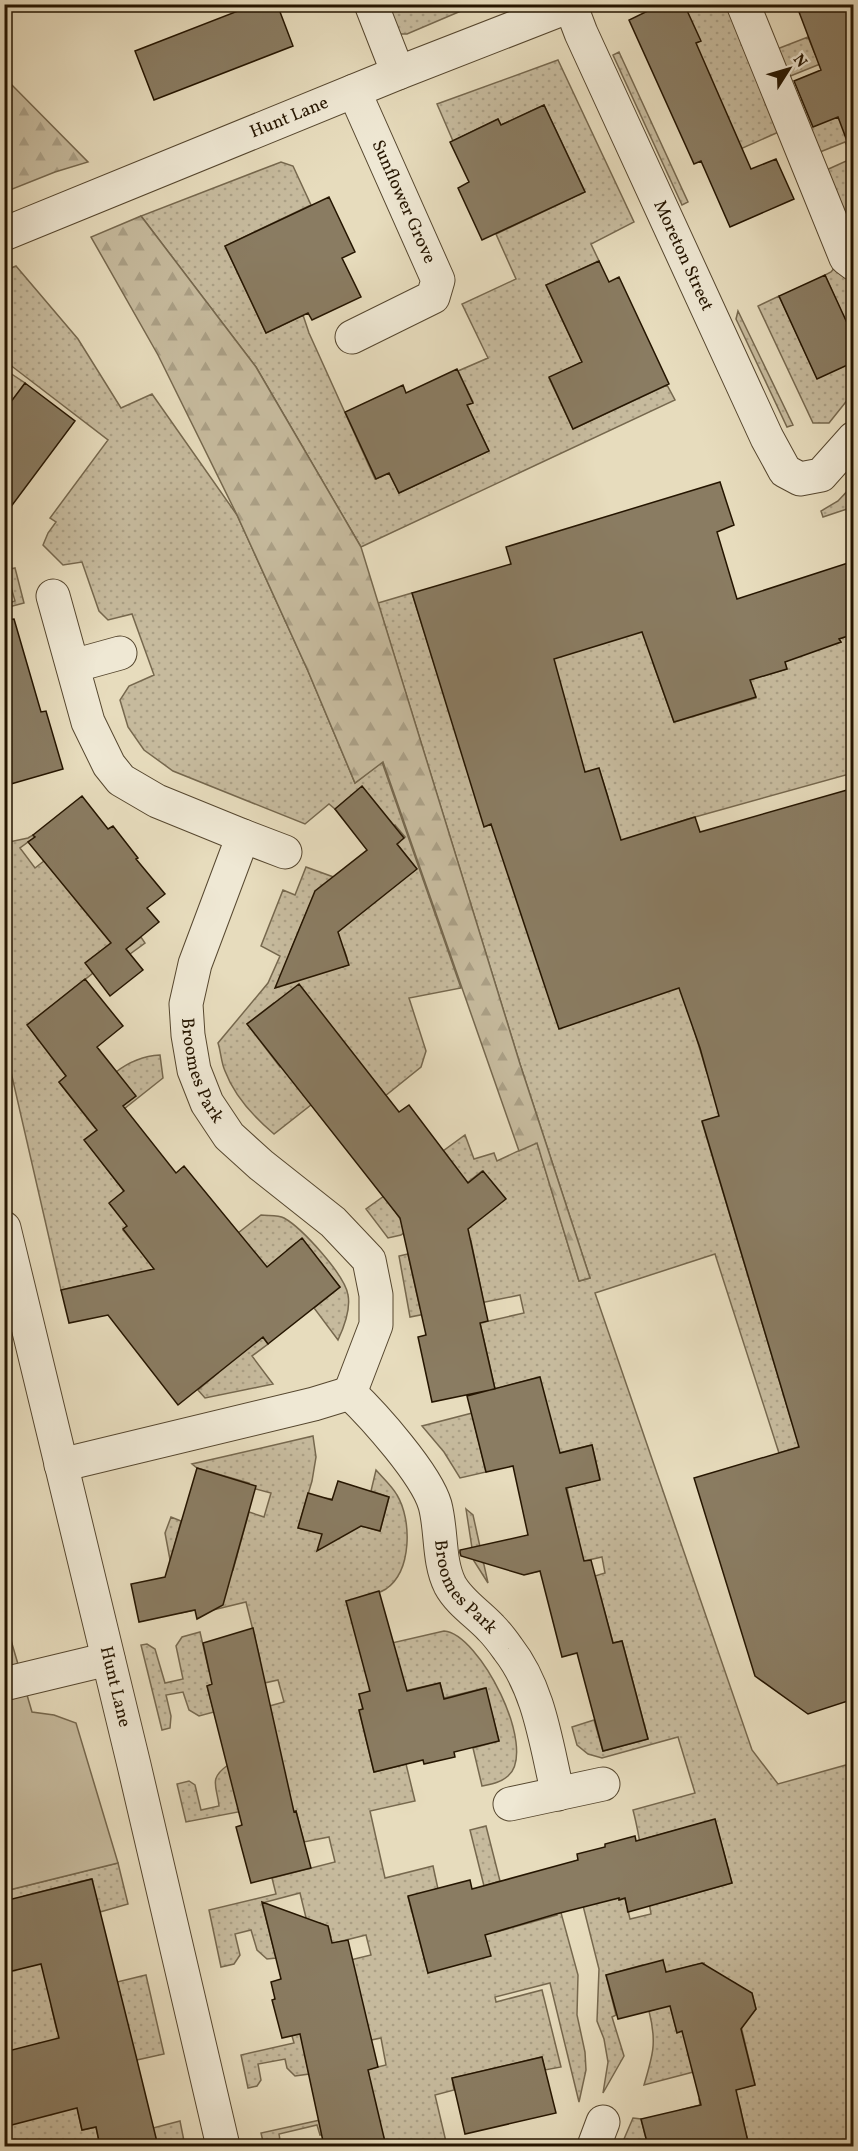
<svg xmlns="http://www.w3.org/2000/svg" width="858" height="2151" viewBox="0 0 858 2151" font-family="Vollkorn,serif">
<style>
.grass{fill:url(#grass-dots);stroke:#76684e;stroke-width:1.5;fill-rule:evenodd}
.forest{fill:url(#forest-firs);stroke:#76684e;stroke-width:1.5}
.pitch{fill:#c6ba9d;stroke:#76684e;stroke-width:1.5}
.building{fill:#8a7c62;stroke:#251500;stroke-width:1.5}
.lines{fill:none;stroke-linecap:round;stroke-linejoin:round}
.minor-casing{stroke:#56472f;stroke-width:35}
.minor{stroke:#efe8d4;stroke-width:33}
.labels{text-anchor:middle;dominant-baseline:central;stroke-width:4.5;stroke-linejoin:round;paint-order:stroke}
.street-label{font-size:18px;fill:#251500;stroke:#efe8d4}
</style>
<defs>
<pattern id="grass-dots" width="8" height="8" patternUnits="userSpaceOnUse" patternTransform="scale(1.5)"><rect width="8" height="8" fill="#c6ba9d"/><path d="M2 2h.1M6 6h.1" fill="none" stroke="#aa9f85" stroke-width="1.8" stroke-linecap="round"/></pattern>
<pattern id="forest-firs" width="22" height="20" patternUnits="userSpaceOnUse" patternTransform="scale(1.5)"><rect width="22" height="20" fill="#c6ba9d"/><path d="M5 1l3.5 6h-7zM16 11l3.5 6h-7z" fill="#aa9f85"/></pattern>
</defs>
<rect width="100%" height="100%" fill="#e7dcbd"/>
<filter id="stains"><feTurbulence type="fractalNoise" baseFrequency=".00333" numOctaves="4"/><feColorMatrix values="0 0 0 0 .2 0 0 0 0 .09 0 0 0 0 .02 0 0 0 .5 -.17"/></filter>
<radialGradient id="worn" r=".72"><stop offset=".6" stop-color="#630" stop-opacity="0"/><stop offset="1" stop-color="#630" stop-opacity=".3"/></radialGradient>
<!-- grass -->
<path class="grass" d="M452 4 453 7 460 5H475L407 34H399L382 5Z
M684 5H732L783 130 727 155 694 44 700 41Z
M808 37 815 54 831 48 835 58 783 79 772 51Z
M619 52 688 202 682 205 613 55Z
M558 60 634 222 591 244 599 261 546 285 582 362 549 378 573 429 667 385 675 400 361 547 256 367 141 216 281 162 293 166 311 205 225 246 266 333 303 315 309 333 375 479 389 473 399 493 489 451 467 405 473 402 458 371 488 358 462 304 516 279 496 234 585 192 544 105 501 125 498 119 453 141 437 104Z
M837 85 853 111V218L844 222 822 172 853 158 845 142 815 154 794 103Z
M16 266 78 339 121 408 152 394 237 515 308 671 355 783 382 762 461 988 409 998 426 1051 421 1067 385 1096 311 1105 274 1134C255 1118 234 1095 225 1071 221 1062 221 1052 218 1043L268 983 280 956 261 946 283 890 295 895 306 867 339 879 364 910 416 869 397 844 405 837 395 825 385 833 362 787 335 809 329 804 305 824 173 771 144 750 128 727 120 700 129 686 154 675 132 614 108 620 99 611 82 562 63 565 43 545 48 533 56 522 50 518 108 440 5 361 4 271ZM311 902 331 944 344 949 347 958 343 967 290 952ZM274 1003 317 1038 280 1067 247 1024Z
M836 266 853 282V338L825 275 831 272Z
M779 296 817 378 853 362V393L829 423H813L758 306Z
M738 311 793 425 787 427 736 319Z
M4 369 25 383 5 411Z
M853 485V507L823 517 821 511 838 501Z
M15 568 24 603 5 608V604L15 601 6 570Z
M412 593 485 826 608 797 599 769 582 773 548 656 660 620 653 663 674 722 756 698 750 680 787 669 783 657 841 642 839 639 853 634V773L695 817 656 829 695 1033 707 1073 723 1069 764 1101 702 1122 792 1423 841 1434 779 1453 715 1254 595 1293 752 1750 778 1784 846 1765 853 1786V2146H749L739 2103 682 2116 680 2110 700 2105 699 2099 755 2085 741 2026 697 2071 644 2085C653 2055 657 2042 649 2011L670 2005 677 2032 752 2013 756 2009 752 1993 708 1980 704 1963 647 1977 643 1965 606 1975 616 2015 612 2017 624 2056 603 2093 608 2062 604 2039 597 2021 599 1969 572 1862 578 1860 620 1900 625 1898 630 1919 651 1914C645 1879 642 1844 633 1810L695 1793 678 1737 602 1758 588 1754 577 1745 572 1727 594 1720 603 1751 648 1739 622 1641 613 1643 595 1576 605 1573 602 1557 526 1574 580 1547 567 1488 600 1479 592 1445 559 1453 473 1418 486 1472 460 1478 444 1452 422 1426 507 1404 540 1377 495 1389 480 1323 524 1313 520 1295 410 1317 399 1256 408 1254 420 1308 482 1294 471 1241 445 1246 505 1199 482 1171 401 1235 388 1238 366 1209 384 1196 401 1220 443 1151 465 1135 474 1159 494 1153 497 1161 537 1142 579 1281 590 1278 520 1064 378 603ZM715 1820 732 1883 664 1902 647 1838Z
M33 835 35 837 20 848 35 868 58 850 130 946 141 937 145 943 130 954 117 938 86 963 93 973 33 1021 30 1028 39 1041 99 1050 59 1082 95 1128 135 1096 116 1072C130 1061 143 1056 160 1055L163 1078 85 1140 124 1191 137 1218 123 1230 138 1248 215 1251 261 1215C268 1216 278 1215 284 1218 302 1228 345 1275 348 1295 351 1310 344 1327 338 1340L314 1308 340 1287 306 1244 296 1243 287 1250 288 1258 293 1265 109 1314 101 1281 61 1290 5 1046 4 843 28 838Z
M245 1314 268 1344 252 1356 273 1384 205 1398 198 1390 218 1373 199 1349Z
M313 1436 316 1457 312 1481 298 1528 315 1532 324 1498 332 1499 349 1522 380 1531 389 1497 371 1491 376 1470C383 1478 392 1486 397 1495 412 1520 412 1571 386 1589 375 1596 358 1598 346 1601L350 1615 379 1646 444 1631C479 1633 539 1749 508 1776 500 1783 491 1784 482 1786L473 1748 499 1741 485 1688 444 1698 440 1683 404 1691 359 1694 363 1709 359 1710 374 1772 406 1764 415 1801 370 1811 385 1878 433 1866 438 1889 408 1897 428 1973 473 1889 496 1932 557 1915 549 1888 554 1887 578 1975 577 2015 585 2052 586 2070 579 2102 550 1983 495 1997 496 2002 542 1990 561 2067 545 2070 542 2057 452 2078 454 2090 435 2095 447 2146H386L379 2121 320 2135 317 2125 279 2134 281 2146H264L261 2133 320 2120 366 2070 386 2065 381 2038 305 2054 309 2074 295 2076 287 2068 285 2059 258 2064 261 2080 257 2086 248 2088 241 2055 294 2043 292 2036 325 1945 331 1937 328 1926 320 1923 308 1926 300 1893 262 1903 276 1958 267 1959 257 1950 251 1930 235 1934 240 1955 234 1964 221 1967 209 1910 276 1894 272 1878 335 1862 329 1837 304 1842 296 1811 252 1822 248 1810 186 1822 177 1784 189 1781 195 1785 201 1810 219 1806C217 1786 208 1779 228 1765L266 1707 284 1702 278 1680 260 1684 257 1673 207 1686 214 1712 199 1716 189 1710 183 1692 166 1695 171 1716 170 1728 162 1730 141 1645 147 1644 155 1649 165 1683 183 1679 176 1646 182 1637 200 1632 209 1671 260 1659 246 1602 201 1613 199 1609 180 1613 165 1533 171 1517 181 1521 173 1552 233 1570 249 1512 264 1517 271 1493 248 1487 249 1483 197 1468 192 1464ZM366 1935 371 1955 338 1963 334 1943Z
M466 1509 473 1515 488 1583 474 1561Z
M486 1826 500 1881 484 1886 470 1830Z
M118 1863 128 1904 100 1912 91 1879 24 1896 33 1929 54 1955 52 2010 57 2031 125 2016 117 1982 146 1975 164 2054 137 2060 92 2109 78 2112 82 2130 96 2127 100 2146H11L6 2126 5 1891Z
M633 2118 641 2119 648 2146H621Z
M180 2121 185 2146H157L153 2128Z"/>
<!-- forest -->
<path class="forest" d="M5 78 88 162 55 172 5 192Z
M141 216 256 367 361 547 520 1064 590 1278 579 1281 537 1143 519 1151 383 762 355 783 308 671 237 515 158 355 91 237Z"/>
<!-- pitch -->
<path class="pitch" d="M8 1630 32 1712 54 1715 76 1723 118 1863 5 1891 4 1631Z"/>
<!-- building -->
<path class="building" d="M256 4H277L293 46 154 100 135 51Z
M662 4H684L701 41 696 43 751 169 776 159 794 199 730 227 701 161 694 164 629 20Z
M796 4H854V148L850 149 838 117 813 127 794 81 821 70Z
M544 105 585 192 482 240 458 188 469 182 450 142 498 119 501 125Z
M329 197 355 252 342 258 361 297 312 320 308 313 266 333 225 246Z
M599 261 609 282 619 277 669 384 573 429 549 377 582 362 546 285Z
M825 275 854 338V362L817 379 779 296Z
M457 369 473 403 467 405 489 451 399 493 389 473 376 479 345 412 403 385 406 393Z
M25 383 75 421 4 516V411Z
M720 482 734 525 717 532 737 599 854 561V634L839 639 841 642 785 662 787 669 750 680 756 697 674 722 642 632 554 659 585 772 599 768 621 840 695 817 700 832 854 788V1699L808 1714 755 1676 694 1478 799 1447 702 1121 719 1116 700 1048 679 988 559 1029 491 824 484 827 412 593 511 564 506 547Z
M14 619 41 712 46 711 63 769 4 786V620Z
M362 786 404 838 397 844 417 869 338 932 349 965 275 988 315 891 367 850 335 809Z
M82 796 108 829 113 826 138 858 136 859 165 894 147 908 159 922 126 949 143 970 110 996 85 963 111 943 28 842 35 837 33 835Z
M85 979 123 1026 97 1047 136 1096 123 1106 176 1173 184 1166 267 1267 302 1238 340 1287 268 1344 263 1337 178 1405 108 1315 69 1323 61 1290 154 1269 123 1229 127 1226 109 1203 124 1191 84 1140 97 1130 59 1082 66 1076 27 1025Z
M299 984 399 1112 409 1105 468 1183 483 1171 506 1199 468 1229 488 1321 480 1323 495 1389 432 1402 418 1337 426 1335 400 1218 247 1024Z
M540 1377 560 1453 592 1445 600 1480 566 1488 584 1561 591 1560 613 1643 622 1641 648 1739 603 1751 577 1653 562 1657 540 1571 524 1575 461 1556 460 1553V1550L528 1535 513 1466 486 1472 467 1396Z
M197 1468 256 1486 223 1605 197 1619 195 1610 139 1622 131 1584 165 1577Z
M338 1481 389 1497 380 1531 361 1526 317 1551 322 1534 298 1528 308 1493 332 1500Z
M379 1591 407 1691 440 1683 444 1699 486 1688 499 1741 454 1752 455 1757 424 1764 423 1760 374 1772 359 1710 363 1709 359 1694 370 1691 346 1601Z
M253 1628 294 1812 296 1811 311 1868 251 1883 236 1827 242 1825 207 1686 212 1684 203 1643Z
M715 1819 732 1883 628 1912 625 1898 619 1900V1898L556 1914 485 1935 491 1956 428 1973 408 1896 470 1880 472 1889 578 1860 577 1854 605 1847V1844L635 1836 636 1841Z
M92 1879 137 2060 158 2146H100L96 2127 82 2130 77 2108 4 2127V2052L59 2038 41 1964 4 1973V1901Z
M262 1902 328 1926 332 1943 348 1940 378 2067 368 2070 386 2146H324L300 2034 282 2038 272 2000 275 1999 271 1982 281 1979Z
M663 1960 666 1972 702 1963 752 1993 756 2009 741 2029 755 2085 736 2090 749 2146H648L641 2119 701 2105 682 2031 677 2033 670 2006 618 2019 606 1975Z
M542 2057 556 2113 465 2134 452 2078Z"/>
<g class="lines">
<!-- minor casing -->
<g class="minor-casing">
<g id="minor">
<path d="M371 4 398 73"/>
<path id="s1" d="M570 4 581 33 767 438 785 471 800 479 821 475 854 438"/>
<path d="M743 4 846 258 854 264"/>
<path id="s2" d="M4 234 398 73 575 4"/>
<path d="M352 337 433 297 438 280 354 91"/>
<path id="s3" d="M53 596 88 722 109 765 121 780 157 801 243 836 195 964 186 1004 188 1035 194 1070 207 1103 229 1136 261 1165 333 1222 369 1260 376 1295V1325L350 1393"/>
<path d="M73 666 120 653"/>
<path d="M243 836 285 852"/>
<path id="s4" d="M4 1228 134 1765 223 2146"/>
<path id="s5" d="M350 1393C374 1416 426 1474 435 1505 442 1531 438 1561 450 1585 459 1602 478 1614 491 1628 497 1634 503 1642 508 1649 540 1690 546 1745 558 1794"/>
<path d="M61 1465 314 1404 350 1393"/>
<path d="M4 1684 108 1659"/>
<path d="M510 1804 603 1784"/>
<path d="M594 2146 603 2122"/>
</g>
</g>
<!-- minor -->
<use href="#minor" class="minor"/>
</g>
<g class="labels">
<!-- street labels -->
<g class="street-label">
<text stroke="none"><textPath href="#s2" startOffset="308">Hunt Lane</textPath></text>
<text transform="translate(403 202) rotate(66)">Sunflower Grove</text>
<text stroke="none"><textPath href="#s1" startOffset="276">Moreton Street</textPath></text>
<text stroke="none"><textPath href="#s3" startOffset="579">Broomes Park</textPath></text>
<text stroke="none"><textPath href="#s5" startOffset="232">Broomes Park</textPath></text>
<text stroke="none"><textPath href="#s4" startOffset="472">Hunt Lane</textPath></text>
</g>
</g>
<!-- margin -->
<rect width="858" height="2151" fill="none" stroke="#e7dcbd" stroke-width="24"/>
<rect x="6" y="6" width="846" height="2139" fill="none" stroke="#251500" stroke-width="3"/>
<rect x="12" y="12" width="834" height="2127" fill="none" stroke="#251500" stroke-width="1.5"/>
<!-- north arrow -->
<g transform="translate(789 69) rotate(53)" stroke="#efe8d4" stroke-width="4.5" paint-order="stroke">
<path d="M0-4.5L10 22L0 15L-10 22Z" fill="#251500"/>
<text y="-9" font-size="16" font-weight="bold" text-anchor="middle" fill="#251500">N</text>
</g>
<rect width="100%" height="100%" filter="url(#stains)"/>
<rect width="100%" height="100%" fill="url(#worn)"/>
</svg>
